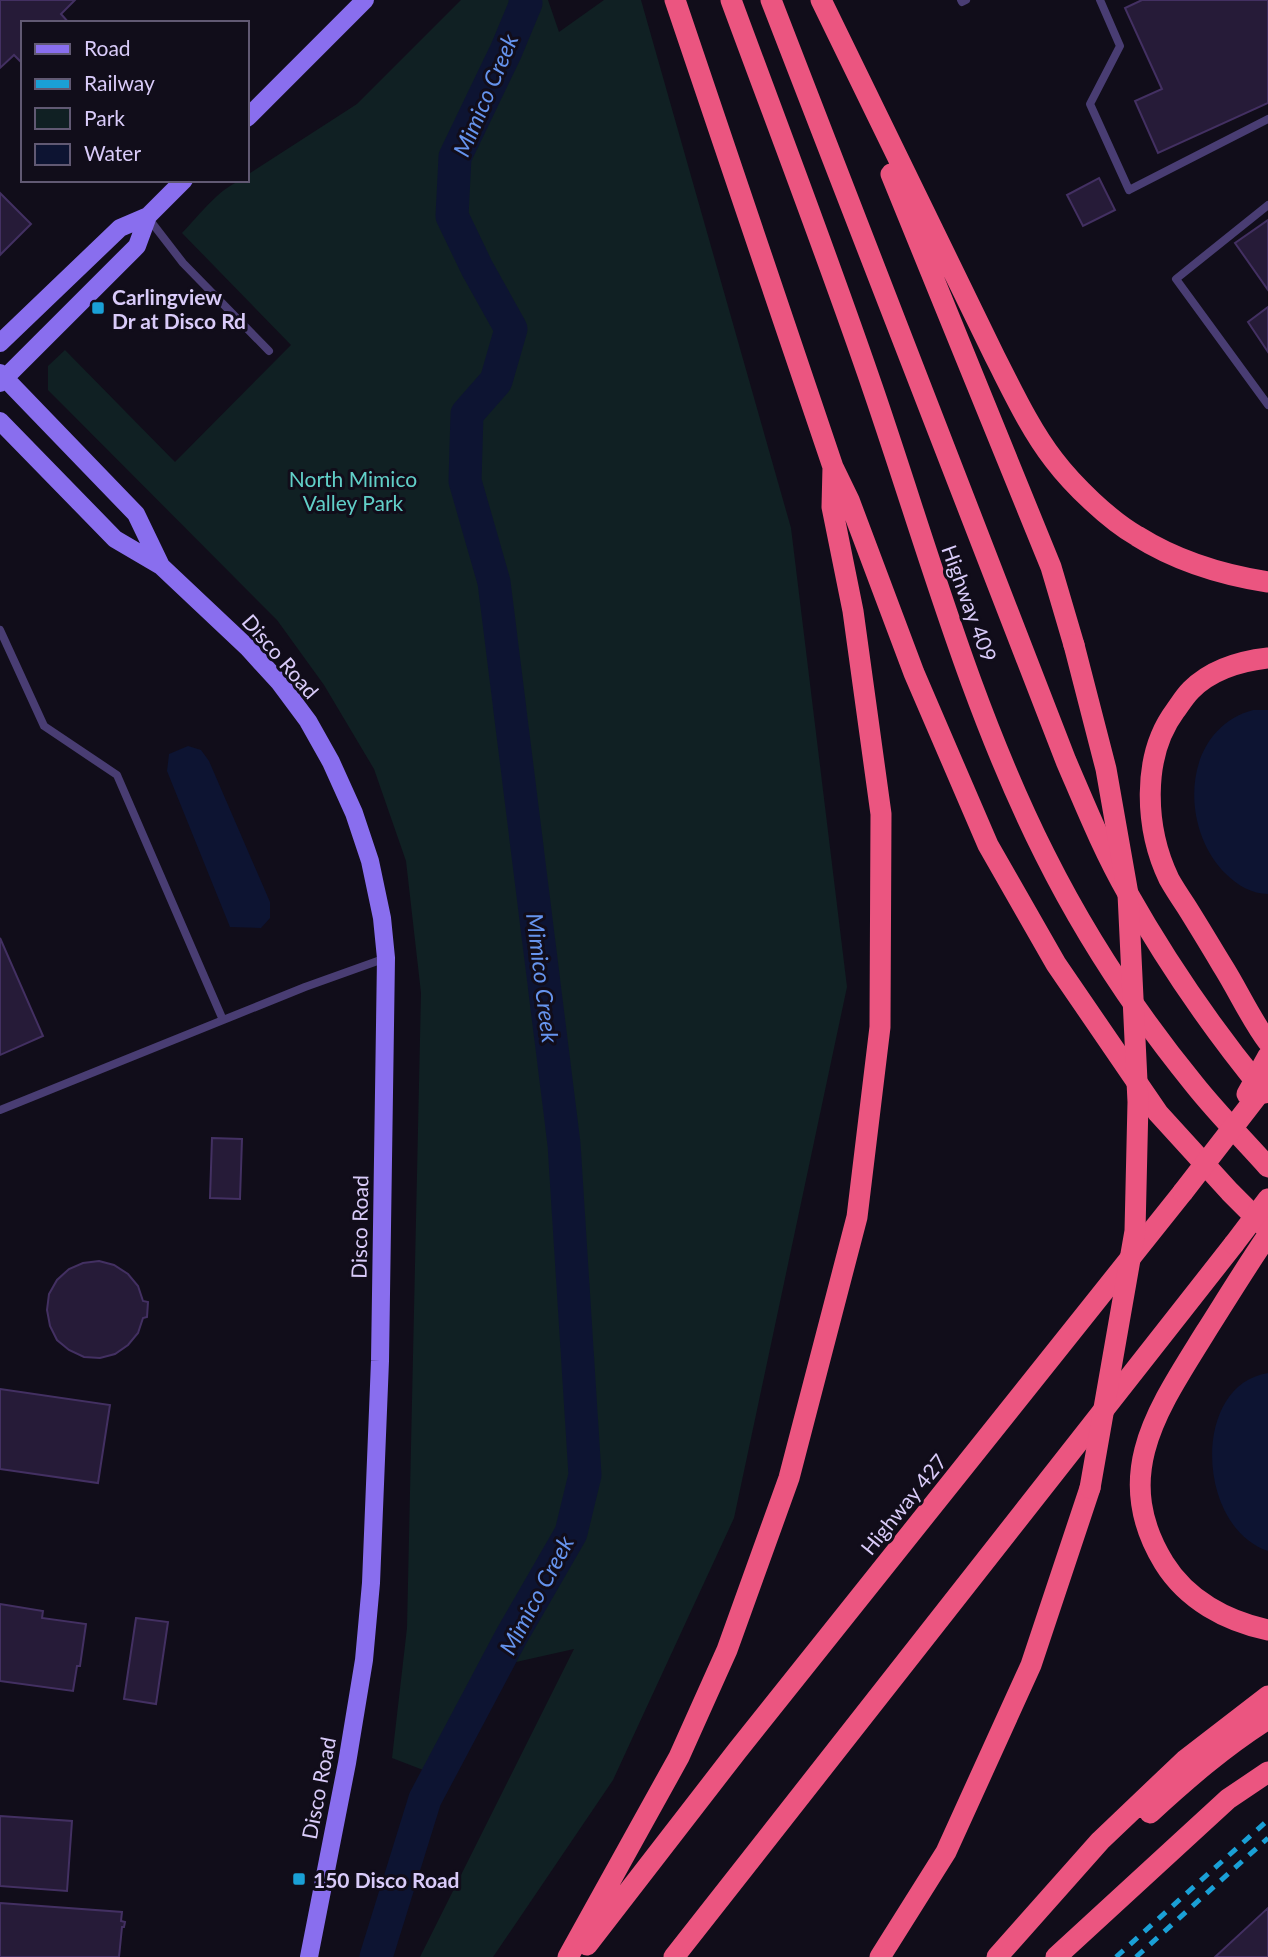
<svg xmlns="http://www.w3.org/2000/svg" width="1268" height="1957" viewBox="0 0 1268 1957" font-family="Lato,sans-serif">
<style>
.green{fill:#102023;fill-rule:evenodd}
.water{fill:#0d1432}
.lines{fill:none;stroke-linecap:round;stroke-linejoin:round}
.river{stroke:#0d1432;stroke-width:33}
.building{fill:#261b38;stroke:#433062;stroke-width:2}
.lane{stroke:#493d73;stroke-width:8}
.secondary{stroke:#896eee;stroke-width:18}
.highway{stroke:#eb5580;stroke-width:21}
.rail{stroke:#1aa0d6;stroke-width:5;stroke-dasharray:10 9;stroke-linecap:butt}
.highway-bridge{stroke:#eb5580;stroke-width:21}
.poi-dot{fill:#1aa0d6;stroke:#110d1a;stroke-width:2.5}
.labels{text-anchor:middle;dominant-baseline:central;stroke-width:6;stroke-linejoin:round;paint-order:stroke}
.poi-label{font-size:21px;font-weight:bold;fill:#d9cbf9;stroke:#110d1a;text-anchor:start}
.park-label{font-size:21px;fill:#61cfc8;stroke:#110d1a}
.street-label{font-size:21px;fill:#d9cbf9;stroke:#110d1a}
.water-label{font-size:23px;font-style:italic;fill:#6694ed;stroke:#110d1a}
</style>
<rect width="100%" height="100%" fill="#110d1a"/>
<!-- green -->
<path class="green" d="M461 0H548L559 32 604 0H641L791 528 847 987 734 1518 613 1780 493 1957H420L574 1649 516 1662 469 1698 431 1773 392 1758 407 1628 421 993 406 861 374 769 324 685 277 620 48 390V366L65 350 175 462 291 345 182 233C197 218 225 180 247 180V175L357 104ZM517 809 533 825 588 1488 520 857Z"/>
<!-- water -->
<path class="water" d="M1253 710H1268V894C1252 894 1237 885 1226 874 1179 828 1181 730 1253 710Z
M188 746 201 750 209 761 270 902V918L261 928 230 927 167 771 169 754Z
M1268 1373V1551C1196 1527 1191 1385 1268 1373Z"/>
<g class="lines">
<!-- river -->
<path class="river" d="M376 1957 425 1799 511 1637 571 1533 585 1475 564 1144 494 582 465 481 467 414 496 381 511 329 477 268 452 216 455 157 506 51 526 3 525 0"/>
</g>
<!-- building -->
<path class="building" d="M0 0H75L61 14 69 23H23V64L14 55 0 68Z
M1142 0H1268V103L1158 153 1135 101 1162 89 1125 8Z
M1099 178 1115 210 1083 226 1067 195Z
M0 193 31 224 0 255Z
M1268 220V290L1235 243Z
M1268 307V352L1248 322Z
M0 938 43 1036 0 1055Z
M212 1138 242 1139 240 1199 210 1198Z
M99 1261 114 1265 128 1274 138 1286 143 1301 148 1302 147 1317 143 1318 138 1333 128 1345 115 1354 100 1358 84 1357 69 1350 57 1340 50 1326 47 1310 49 1294 57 1280 69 1269 83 1263Z
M0 1389 110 1405 98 1483 0 1469Z
M0 1604 43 1611 42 1618 86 1624 80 1666H77L73 1691 0 1681Z
M136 1618 168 1622 156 1704 124 1699Z
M0 1816 72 1821 67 1891 0 1886Z
M0 1903 122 1912 121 1921 125 1922 124 1927H122L119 1957H0Z
M1268 1908V1957H1215Z"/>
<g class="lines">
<!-- lane -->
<path class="lane" d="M961 0 962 2 966 0
M1100 0 1120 46 1090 104 1129 190 1268 119
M1268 205 1176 279 1268 405
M149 219 183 263 269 351
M0 630 44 726 117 775 223 1020
M0 1110 305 987 386 958"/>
<!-- secondary -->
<path class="secondary" d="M247 118 365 0
M0 343 120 228 148 216 184 180
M0 373 136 514 161 566
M0 383 137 246 148 216
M0 421 115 539 161 566 248 648 279 682 308 721 331 762 354 813 370 861 382 918 386 958 380 1361 371 1583 364 1660 347 1763 309 1957"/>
<!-- highway -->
<path class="highway" d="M675 0 833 467 849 500 914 673 988 845 1056 964 1158 1113 1230 1192 1268 1230
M731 0C779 130 829 260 874 392 927 547 971 708 1045 855 1086 937 1137 1014 1194 1084 1217 1113 1243 1139 1268 1167
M771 0 1066 761C1085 805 1103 850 1127 892 1167 963 1214 1031 1265 1093
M821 0 995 357C1013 392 1030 429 1054 460 1073 485 1109 520 1137 536 1175 560 1223 575 1268 582
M891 174 1051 567 1074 645
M1268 658C1241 661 1211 670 1191 690 1185 696 1180 704 1175 711 1141 757 1145 829 1169 879 1174 888 1180 897 1186 906 1198 925 1210 945 1222 965 1238 990 1250 1018 1268 1042
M1268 1235C1246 1267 1226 1300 1205 1333 1158 1409 1110 1475 1164 1563 1187 1600 1226 1621 1268 1630
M1150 1813C1187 1779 1225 1746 1268 1719
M587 1945 737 1751 1183 1192
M568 1957 679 1757 727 1650 789 1478 857 1217 880 1027 881 814 853 611 832 507 833 467
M674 1957 1234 1244
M880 1957 946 1852 1031 1665 1090 1488
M997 1957 1100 1841 1185 1760 1268 1696
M1056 1957 1228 1799 1268 1772"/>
<!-- rail -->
<path class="rail" d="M1116 1957 1268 1820
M1136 1957 1268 1838"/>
<!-- highway-bridge -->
<path class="highway-bridge" d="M1074 645 1106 769 1128 894 1138 1102 1135 1231 1090 1488
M1247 1094 1268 1056
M1183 1192 1268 1082
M1234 1244 1268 1199"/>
</g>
<!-- markers -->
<g class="poi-dot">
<rect x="91" y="301" width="14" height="14" rx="3.5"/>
<rect x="292" y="1872" width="14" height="14" rx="3.5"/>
</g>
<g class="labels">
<!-- poi labels -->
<g class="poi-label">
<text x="112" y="296">Carlingview<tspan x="112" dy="24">Dr at Disco Rd</tspan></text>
<text x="313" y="1879">150 Disco Road</text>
</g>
<!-- park labels -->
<g class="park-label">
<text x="353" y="478">North Mimico<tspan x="353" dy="24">Valley Park</tspan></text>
</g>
<!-- street labels -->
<g class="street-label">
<text transform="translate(970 603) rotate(70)">Highway 409</text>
<text transform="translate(281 656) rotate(49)">Disco Road</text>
<text transform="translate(359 1227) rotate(-89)">Disco Road</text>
<text transform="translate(903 1504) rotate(-51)">Highway 427</text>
<text transform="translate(318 1788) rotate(-79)">Disco Road</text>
</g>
<!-- water labels -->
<g class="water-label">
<text transform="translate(485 95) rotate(-67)">Mimico Creek</text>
<text transform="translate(543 978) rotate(83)">Mimico Creek</text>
<text transform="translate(536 1595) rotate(-62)">Mimico Creek</text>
</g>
</g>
<!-- legend -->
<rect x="21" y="21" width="228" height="161" fill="#110d1a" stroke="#615973" stroke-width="2"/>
<rect x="35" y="44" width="35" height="10" fill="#896eee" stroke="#615973" stroke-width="2"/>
<text x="84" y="56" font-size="21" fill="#d9cbf9">Road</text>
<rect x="35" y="79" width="35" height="10" fill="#1aa0d6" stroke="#615973" stroke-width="2"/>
<text x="84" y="91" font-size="21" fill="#d9cbf9">Railway</text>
<rect x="35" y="108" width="35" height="21" fill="#102023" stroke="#615973" stroke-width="2"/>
<text x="84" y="126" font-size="21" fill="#d9cbf9">Park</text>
<rect x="35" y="144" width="35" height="21" fill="#0d1432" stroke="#615973" stroke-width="2"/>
<text x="84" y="161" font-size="21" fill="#d9cbf9">Water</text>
</svg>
